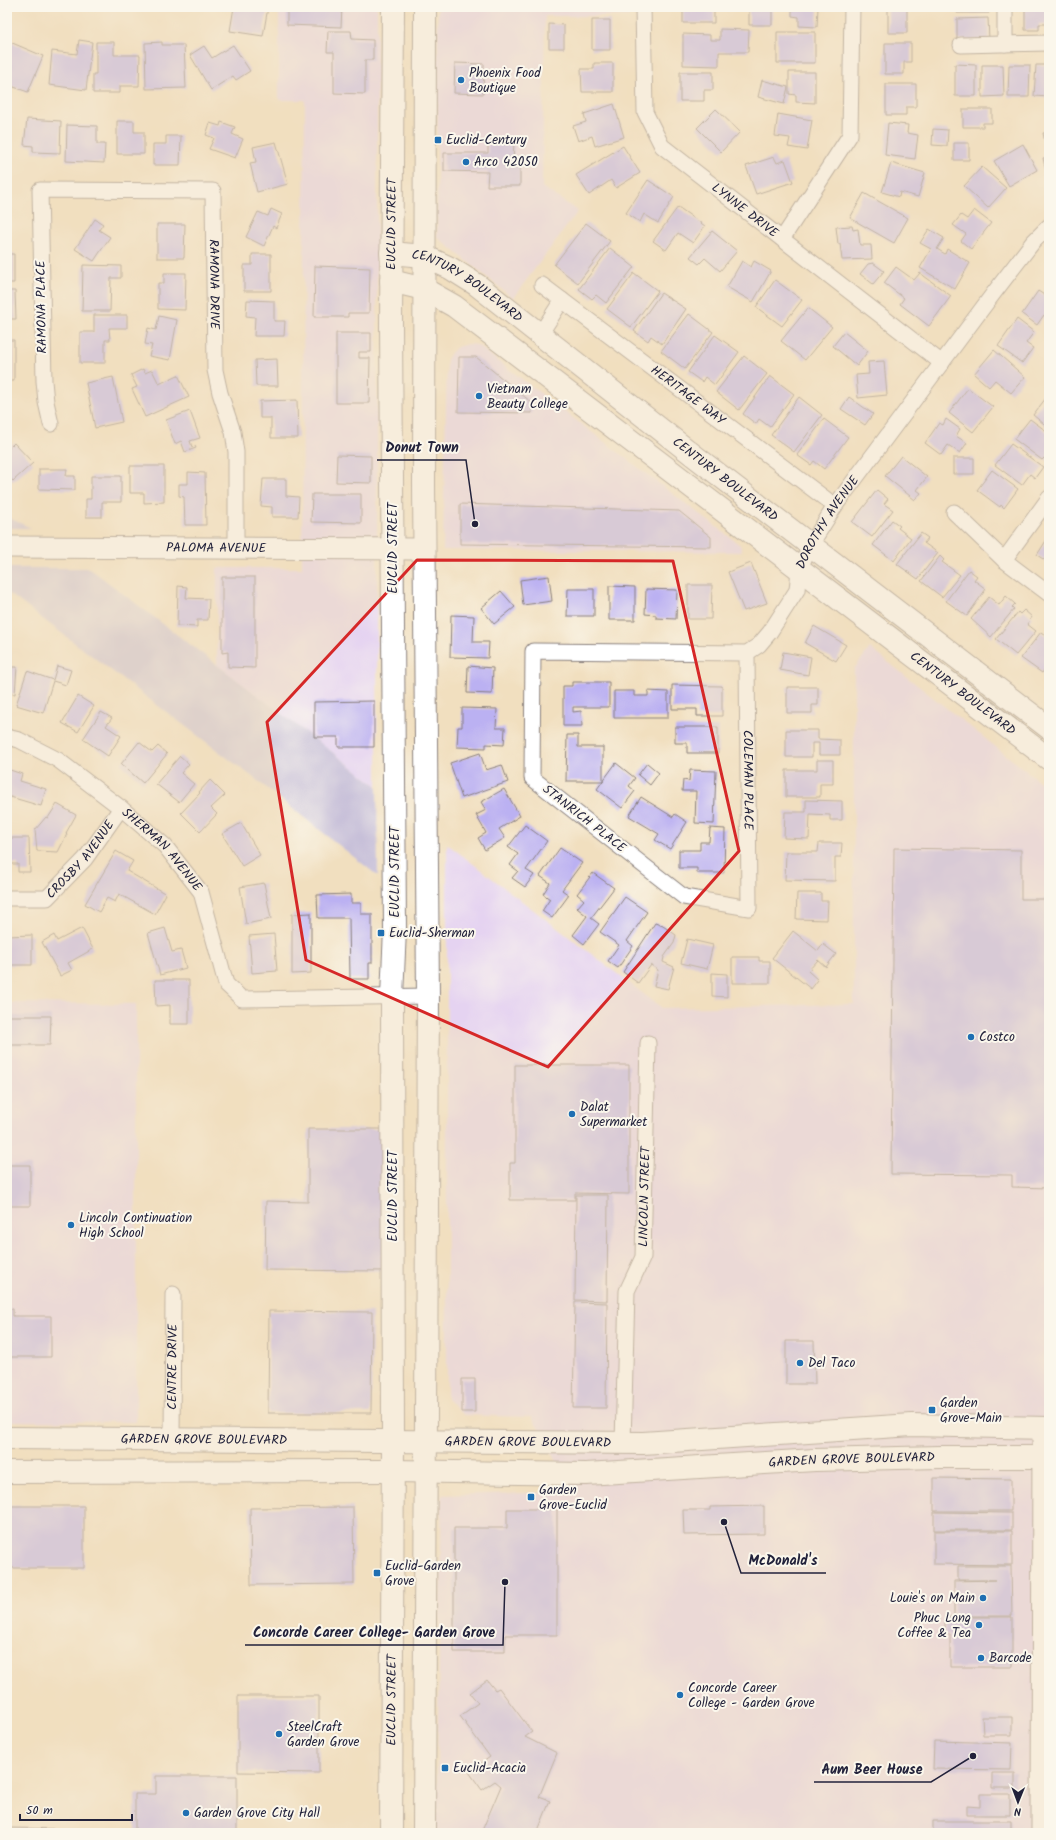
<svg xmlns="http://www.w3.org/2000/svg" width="1056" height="1840" viewBox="0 0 1056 1840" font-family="Kalam,sans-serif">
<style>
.built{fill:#e5d3f1}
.industrial{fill:#c7c0d9}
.building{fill:#bbb1f2}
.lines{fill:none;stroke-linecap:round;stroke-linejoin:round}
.street-casing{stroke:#8a807d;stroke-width:17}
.secondary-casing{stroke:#8a807d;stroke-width:23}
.primary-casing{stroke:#8a807d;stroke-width:24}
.street{stroke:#fff;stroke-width:15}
.secondary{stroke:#fff;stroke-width:21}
.primary{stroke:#fff;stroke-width:22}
.marked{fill:none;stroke:#d62828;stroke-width:3;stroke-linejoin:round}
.poi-dot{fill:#1f6fb2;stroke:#fbf7ec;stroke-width:1.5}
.labels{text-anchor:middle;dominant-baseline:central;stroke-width:4;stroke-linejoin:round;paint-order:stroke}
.poi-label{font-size:13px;fill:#22223b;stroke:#fbf7ec;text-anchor:start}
.street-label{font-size:13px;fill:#22223b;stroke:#fbf7ec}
.leader{fill:none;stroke:#22223b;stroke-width:1.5}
.callout-dot{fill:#22223b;stroke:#fbf7ec;stroke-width:1.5}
.callout-label{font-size:14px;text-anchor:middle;font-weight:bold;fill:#22223b;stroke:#fbf7ec;stroke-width:4;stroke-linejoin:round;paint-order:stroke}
</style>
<rect width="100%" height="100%" fill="#fbf7ec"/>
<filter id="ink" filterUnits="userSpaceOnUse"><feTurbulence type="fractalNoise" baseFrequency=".025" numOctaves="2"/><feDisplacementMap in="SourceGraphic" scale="8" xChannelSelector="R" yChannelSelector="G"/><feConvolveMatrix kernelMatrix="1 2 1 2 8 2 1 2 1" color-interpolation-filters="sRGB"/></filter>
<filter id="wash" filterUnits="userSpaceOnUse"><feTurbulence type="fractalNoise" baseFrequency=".012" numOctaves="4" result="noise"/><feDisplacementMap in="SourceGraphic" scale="16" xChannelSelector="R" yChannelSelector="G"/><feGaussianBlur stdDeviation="0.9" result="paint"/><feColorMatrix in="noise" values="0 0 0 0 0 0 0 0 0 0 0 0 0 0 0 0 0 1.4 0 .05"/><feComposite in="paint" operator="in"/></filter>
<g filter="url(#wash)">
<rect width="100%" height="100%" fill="#f1dfbf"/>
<!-- built -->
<path class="built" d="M279 7H377V786L217 665V568H302L305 100H279Z
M438 7H629V16H545L542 187 578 211 513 298 437 237Z
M468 344 477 345 740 545 742 552 443 550 447 360 451 353 457 347Z
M870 648 1049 789V1833H436L442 1495 574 1492 532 1417 464 1415 447 1399V844L662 1008 854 1004V669Z
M7 1003 136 1004V1422L7 1421Z"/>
<!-- industrial -->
<path class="industrial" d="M7 517 31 528H7Z
M7 568H89L377 786 378 876 254 778 7 592Z"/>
<g id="blocks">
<!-- building -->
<path class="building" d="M234 7H268L263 36 230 31Z
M287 7H342L341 27 287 25Z
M683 7H714V23H683Z
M749 7H772V25H749Z
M792 7H818L817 27 799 26V17L792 16Z
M888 7H907V33H888Z
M957 7H989V13H957Z
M1025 7H1049V24H1039V30H1025Z
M988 18 989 40H957V19Z
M592 20H610V50H592Z
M549 24 564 25V48H549Z
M720 29 749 30 748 52H719V66L683 65V34L710 35V40H720Z
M328 31H351L352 39 373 40V60H365V94L334 93V52H327Z
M777 32H815V63H777Z
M79 40 92 42 86 90 49 85 52 51 77 54Z
M10 42 43 56 28 92 11 86 9 92 7 91V50Z
M96 42H114V55H140L139 86H120V93H93V74H96Z
M162 42V45H184L186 88 146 89 145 43Z
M885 43H911V62H904V74H885Z
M233 45 250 71 236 80 233 76 211 90 190 55 204 46 212 58Z
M455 63 484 64 483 94 454 93Z
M594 63H613V92H582L581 69H594Z
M955 64 976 65V96H955Z
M982 65H1003L1004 96 982 97Z
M1009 65H1030L1029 97H1008Z
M1036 65H1049V97L1034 96Z
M680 72H713V90H704V101H680Z
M789 72H815V103L796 102V95L789 94Z
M762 80 788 87 784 104 758 97Z
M886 84H916V107H906V115H886Z
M614 104 624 137 595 146 592 136 578 141 573 126 586 122 584 114Z
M716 109 740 132 721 152 697 128Z
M963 109H992V123H983V127H963Z
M778 114 812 120 807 150 788 147 790 138 775 136Z
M27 119 61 121 60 153 33 152V146L24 145Z
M117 121H134V132H144V154H117Z
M221 122 235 127 232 134 243 139 235 158 209 149 214 138 206 135 210 123 220 126Z
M888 123 908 125 907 133 918 135 915 159 885 155Z
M67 125 97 126V144H105L104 163 66 161Z
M933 129 948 130 947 146 932 145Z
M1049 132V176H1047L1043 158 1048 157 1043 133Z
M166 136H181L180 165H153V144H166Z
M488 139H514L513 165H520V186H487L488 172 444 171V153H488Z
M276 142 288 184 257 192 250 163 256 162 253 147Z
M954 143H969V160H954Z
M1023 144 1037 170 1009 186 994 161Z
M623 146 640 173 616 188 611 180 589 195 576 175Z
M774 157 777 163 785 160 793 182 756 194 746 166Z
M891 163 925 173 918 197 900 192 899 197 882 192Z
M982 167 1006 188 988 208 964 186Z
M648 180 674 197 658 223 644 214 640 222 626 213Z
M864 193 908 218 894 243 850 218Z
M678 207 705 226 693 243 678 233 666 250 653 241Z
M271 209 282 214 276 228 273 226 264 246 246 237 258 212 268 216Z
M974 210 991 223 971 249 961 241 966 234 953 225 961 215 967 219Z
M95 219 103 224 99 230 110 237 94 261 75 249Z
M586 223 610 241 578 283 554 265Z
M157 224H185L184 258H157Z
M852 226 853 230 858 229 860 245H871L872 259 842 260 840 244H838L836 227Z
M929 229 944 238 937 249 945 254 947 249 970 263 955 289 920 268 931 249 920 243Z
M712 231 737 251 720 271 705 258 699 264 690 257Z
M610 248 634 267 606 303 596 295 592 299 579 289Z
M7 254H14V283H7Z
M252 254H271V291H244V265H252Z
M742 261 751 267 754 261 771 271 753 302 727 287Z
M873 263 884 271 873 284 860 274 868 264Z
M83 265 121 266V278H111L110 311H82Z
M315 266 370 268 369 313H348V317H314Z
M896 267 914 280 920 273 951 296 929 326 900 304 904 298 884 283Z
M164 273H186L185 310 158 309V283H164Z
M634 273 658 291 631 327 607 309Z
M775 280 802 300 782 326 756 307Z
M7 291H15L16 319H7Z
M1038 291 1049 298V319L1044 315 1037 325 1022 314Z
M661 293 686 309 662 344 651 336 648 341 634 331Z
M247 300 274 301V321H285L284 336H254L255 317 246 316Z
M808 308 832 327 805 360 781 341Z
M689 314 713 332 685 369 661 351Z
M94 315H127V328H109L110 340H105V363H80V332H94Z
M159 316 177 320 170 360 149 356 152 345 145 344 148 328 156 330Z
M1017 319 1034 332 1026 343 1033 348 1022 363 998 346Z
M844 332 868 351 857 366 833 346Z
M336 333H371V352H359V358H370L369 403H336Z
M715 335 739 352 715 385 705 377 702 382 688 372Z
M7 340H14V381H7Z
M994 350 1025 377 1011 393 995 380 989 387 974 374Z
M744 356 767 374 739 410 716 392Z
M459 357H476L531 402 532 413 458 412Z
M277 359 278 386H256L255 360Z
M884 361 887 395 858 398 856 375 869 374 868 362Z
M143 369 145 373 152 370 159 384 178 375 189 397 145 417 132 389 137 387 131 375Z
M770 376 794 394 770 427 759 419 756 424 743 414Z
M113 377 122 422 95 428 86 383Z
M968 388 993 407 973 432 949 413Z
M1049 394V428L1033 415Z
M7 395H10L9 423H7Z
M799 397 822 415 794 452 771 435Z
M849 397 873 414 865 425 841 409Z
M297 400 298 438H271V418H260V401Z
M190 411 200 438 190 441 192 447 195 446 196 448 185 452 181 441 175 444 166 420Z
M824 419 848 437 824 469 814 461 811 465 797 455Z
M946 419 960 429 956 436 967 443 960 453 948 445 941 455 925 443 939 423 943 425Z
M1030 419 1049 433 1048 461 1044 458 1042 460 1014 439Z
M14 443 33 463 13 481 7 475V450Z
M1011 444 1043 467 1035 478 1030 474 1022 485 995 465Z
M337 455 371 456V483L336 482Z
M901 456 927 477 917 490 921 493 915 500 885 476Z
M953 458H974V474H953Z
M130 466H164V502L144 503V493H130Z
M39 469H67L66 476H75V490L39 489Z
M992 470 1018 489 1004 508 1001 505 1000 507 977 490Z
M188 472 205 473 206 525H185L184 497 179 496V484H188Z
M91 476H121V502H102V517H86V499H91Z
M263 479H286V496L299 497 298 517H272V507L261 506Z
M877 490 888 499 884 504 893 510 872 537 852 522Z
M312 494H361V523L311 522Z
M460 504 679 511 711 537V547L460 544Z
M892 520 900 526 898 528 911 538 894 561 873 545Z
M921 533 928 538 924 543 938 553 918 579 897 564Z
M1049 536V563L1037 555Z
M940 556 944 560 942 562 960 575 942 597 921 581Z
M751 563 767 603 744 611 728 572Z
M969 570 977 576 974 580 986 589 967 616 946 601Z
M549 576 552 601 523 605 520 580Z
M222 577H255V668L228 667V652L222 653Z
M688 585H712L711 619H688Z
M178 586 187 587 186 598 209 599 208 620H197V627L177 626Z
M609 586 635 587V620H609Z
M568 589H594V616H567Z
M646 589 677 590 676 619 656 618V615L645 614Z
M501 591 515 607 494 624 481 608Z
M1006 596 1015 604 1012 607 1014 609 991 637 971 619 989 597 999 605Z
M1024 610 1032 617 1027 624 1036 631 1016 655 996 639 1018 612 1020 614Z
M451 615 474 616 473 642H489L488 658 450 657Z
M814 626 846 645 836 661 805 643Z
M1041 632 1049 638 1046 641 1049 643V664L1042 673 1021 658Z
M7 652H11L10 667H17L15 694 7 693Z
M783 652 811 657 808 675 780 670Z
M57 666 71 670 66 685 53 681 43 713 16 705 27 671 53 680Z
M468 666 493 668 492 694 467 693Z
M572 682H609V707H573V712L581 711 582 726H563V686H572Z
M672 685 722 686V716H697V709H672Z
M787 687H818V705H812V713H787Z
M614 691H634V696H648V691L668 692V718H614Z
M78 696 94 706 78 732 62 723Z
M374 701V747H338V737H314V702Z
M462 708 497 709 496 728H505L504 745 486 744V748L457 747 458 727H462Z
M101 712 112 718 106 726 121 736 108 756 83 739Z
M675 727H718V753H687V743H675Z
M786 730H818V739L840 740V755H819V743H812V757H786Z
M567 735H578V747H603V781H566Z
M139 742 152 752 158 746 167 754 143 783 121 764Z
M480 753 486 770 502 765 508 782 462 798 450 763Z
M180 756 189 764 181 773 194 784 179 802 156 784Z
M817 760H833V784H820V797H786V770H817Z
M616 763 635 778 629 786 635 791 622 808 597 789Z
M647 763 659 773 650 785 638 775Z
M7 769 22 774 20 781 46 789 41 806 7 796Z
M690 770 716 771 714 824 695 823 696 791H682L683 780 689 781Z
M210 780 225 795 211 808 217 814 200 832 181 813 200 793 199 792Z
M504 789 520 816 499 829 505 838 485 850 478 838 486 833 476 815 486 810 481 802Z
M641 797 673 817 675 814 687 822 670 849 655 840 659 834 629 816Z
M806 800 842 801V820H830V815L810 814 809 839 784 838 785 812H806Z
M57 804 76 815 66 833 67 834 58 852 37 851 35 830 46 817 48 818Z
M241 823 260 855 242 866 222 834Z
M525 825 547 841 526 870 534 875 525 887 512 878 518 871 510 865 518 854 508 847Z
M710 828 725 829 724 873H697V868H679V850H700V842H709Z
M7 838H29L30 872H18V864H7Z
M819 843H842L841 857H835V881L785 880 786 852H818Z
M560 848 582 863 562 890 569 895 552 918 542 911 550 899 543 894 550 883 540 876Z
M894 848 1021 850V899H1049V1188L1012 1187V1175L891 1174Z
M116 851 133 861 127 871 166 894 155 914 119 894 115 902 107 898 99 912 85 904Z
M593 873 614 888 591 918 599 924 584 944 573 935 587 916 577 908 584 900 577 894Z
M264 883 271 919 246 924 240 887Z
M797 893H821V901H828L827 920 796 919Z
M351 894V903H361V914H372V963H369V979H350L349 918H318L317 895Z
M625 897 647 912 627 941 633 946 618 968 608 961 619 945 600 932Z
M311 913V973L292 974V914Z
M655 923 663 926 676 935 674 943 664 957 663 962 674 967 668 989 654 986 658 970 651 965 638 983 623 972Z
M82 928 93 949 68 963 72 970 60 976 42 942 54 935 57 941Z
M165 928 172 952 181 950 186 968 160 975 148 933Z
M793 931 818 951 823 944 836 954 826 967 818 960 808 971 818 980 811 989 772 958Z
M274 934 277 971 252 973 249 936Z
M32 935V965H7V936Z
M687 939 713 945 707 969 681 963Z
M732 957H759V961H770V983H732Z
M712 973 727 974V997L712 996Z
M155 980H189V1024H170V1005L156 1006Z
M7 1016H51L50 1045H7Z
M515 1065H629V1194L575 1193V1200H510V1163H515Z
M308 1129H388L387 1271 265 1270 266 1201 308 1202Z
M7 1165H30V1206H7Z
M576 1195H608L607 1301 575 1300Z
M575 1302 607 1303 606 1408H573Z
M7 1309H13V1316H51V1357H7Z
M269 1311 372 1312 371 1413H268Z
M786 1341H814L815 1384H786Z
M462 1379H475V1412H462Z
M934 1478 1011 1479V1511H934Z
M7 1506H84V1568H7Z
M764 1506V1534L684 1535 683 1510H710V1507Z
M353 1507 354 1584 251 1585 250 1508Z
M507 1509H557V1635H505V1652H454V1528H507Z
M934 1512 1012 1513V1530H934Z
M934 1531H1012V1565L934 1564Z
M958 1566H1011L1012 1616H954V1581L995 1580H958Z
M945 1617H1012V1667H950V1634H945Z
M487 1680 495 1690 499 1688 532 1732 525 1737 557 1753 539 1797 550 1801 537 1833H481L501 1786 495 1781 482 1790 469 1772 490 1757 460 1716 478 1703 470 1693Z
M238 1696H319V1773L238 1772Z
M982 1717H1012V1735H983Z
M934 1741 1012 1743 1011 1770 933 1769Z
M992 1773H1015V1788H992Z
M156 1776H237V1833H135V1794H156Z
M980 1794H1010V1815H967V1806L980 1807Z
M933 1821H1011V1833H933Z
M7 1828 72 1829V1833H7Z"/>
</g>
</g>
<g filter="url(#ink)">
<use href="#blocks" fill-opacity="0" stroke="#8a807d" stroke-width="1"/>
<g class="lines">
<!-- street casing -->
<g class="street-casing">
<g id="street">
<path id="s1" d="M643 7 645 112 662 146 942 363"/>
<path d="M1005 7V44"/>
<path d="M961 45 1049 43"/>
<path d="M782 239 850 135 852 7"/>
<path id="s2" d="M542 285 835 506"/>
<path d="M541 333 562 300"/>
<path id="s3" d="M51 424 46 402 44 381 40 190 213 191 215 370 220 393 233 432 236 452V548"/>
<path d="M954 512 1004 560 1049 594"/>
<path d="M1004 560 1049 498"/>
<path id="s4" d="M747 653 749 908 684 897 532 778 533 651 747 653 759 645 770 632 797 590 799 570 810 546 835 506 993 294 1033 242 1049 226"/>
<path id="s5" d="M7 737 19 740 58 760 121 808 165 846 201 892 226 984 242 999 428 996"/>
<path id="s6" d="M7 898H47L85 859 121 808"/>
<path id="s7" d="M172 1439 173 1294"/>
<path id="s8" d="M623 1443 627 1291 643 1257 648 1043"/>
</g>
</g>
<!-- secondary casing -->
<g class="secondary-casing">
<g id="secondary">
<path id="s9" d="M7 547 424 549"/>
<path d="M1042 1833 1043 1428"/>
</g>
</g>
<!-- primary casing -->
<g class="primary-casing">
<g id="primary">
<path id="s10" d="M391 253 424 256 450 268 477 285 697 458 1049 728"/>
<path id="s11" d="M391 281 424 289 454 306 1049 759"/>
<path id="s12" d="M7 1438 643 1443 912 1425 1049 1428"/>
<path id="s13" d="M7 1472 393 1471 586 1474 815 1460 940 1457H1049"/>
<path id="s14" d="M391 1833 393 1441 392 996 395 930 391 325 393 7"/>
<path d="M424 1833 428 996 424 484 425 7"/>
</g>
</g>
<!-- street -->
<use href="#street" class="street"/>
<!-- secondary -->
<use href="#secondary" class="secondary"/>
<!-- primary -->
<use href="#primary" class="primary"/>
</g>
</g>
<!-- marked area -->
<path d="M0 0H1056V1840H0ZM417 560 673 561 739 851 548 1067 306 960 267 722Z" fill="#f1dfbf" fill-opacity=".55" fill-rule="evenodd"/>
<path class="marked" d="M417 560 673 561 739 851 548 1067 306 960 267 722Z"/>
<!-- markers -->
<g class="poi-dot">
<circle cx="461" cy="80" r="4"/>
<rect x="434" y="136" width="8" height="8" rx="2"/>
<circle cx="466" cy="162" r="4"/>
<circle cx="479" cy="396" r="4"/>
<rect x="377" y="929" width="8" height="8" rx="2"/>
<circle cx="971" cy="1037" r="4"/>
<circle cx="572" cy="1114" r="4"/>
<circle cx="71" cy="1225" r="4"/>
<circle cx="800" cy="1363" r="4"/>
<rect x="928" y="1406" width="8" height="8" rx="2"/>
<rect x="527" y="1493" width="8" height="8" rx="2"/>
<rect x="373" y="1569" width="8" height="8" rx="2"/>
<circle cx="983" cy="1598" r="4"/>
<circle cx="979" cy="1625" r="4"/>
<circle cx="981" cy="1658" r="4"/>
<circle cx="680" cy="1695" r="4"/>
<circle cx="279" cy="1734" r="4"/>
<rect x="441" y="1764" width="8" height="8" rx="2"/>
<circle cx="186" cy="1813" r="4"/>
</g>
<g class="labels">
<!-- poi labels -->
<g class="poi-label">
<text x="469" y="73">Phoenix Food<tspan x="469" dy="15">Boutique</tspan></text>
<text x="446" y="140">Euclid-Century</text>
<text x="474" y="162">Arco 42050</text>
<text x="487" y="389">Vietnam<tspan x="487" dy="15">Beauty College</tspan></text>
<text x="389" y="933">Euclid-Sherman</text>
<text x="979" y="1037">Costco</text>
<text x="580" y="1107">Dalat<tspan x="580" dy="15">Supermarket</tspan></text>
<text x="79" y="1218">Lincoln Continuation<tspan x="79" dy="15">High School</tspan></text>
<text x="808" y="1363">Del Taco</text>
<text x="940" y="1403">Garden<tspan x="940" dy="15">Grove-Main</tspan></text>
<text x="539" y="1490">Garden<tspan x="539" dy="15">Grove-Euclid</tspan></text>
<text x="385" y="1566">Euclid-Garden<tspan x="385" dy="15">Grove</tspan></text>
<text x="975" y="1598" text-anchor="end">Louie's on Main</text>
<text x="971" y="1618" text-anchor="end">Phuc Long<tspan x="971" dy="15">Coffee &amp; Tea</tspan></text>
<text x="989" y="1658">Barcode</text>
<text x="688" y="1688">Concorde Career<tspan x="688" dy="15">College - Garden Grove</tspan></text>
<text x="287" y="1727">SteelCraft<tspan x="287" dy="15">Garden Grove</tspan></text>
<text x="453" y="1768">Euclid-Acacia</text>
<text x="194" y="1813">Garden Grove City Hall</text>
</g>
<!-- street labels -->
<g class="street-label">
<text stroke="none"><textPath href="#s1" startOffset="248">LYNNE DRIVE</textPath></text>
<text stroke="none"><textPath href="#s14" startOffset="1609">EUCLID STREET</textPath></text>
<text stroke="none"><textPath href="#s3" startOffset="501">RAMONA DRIVE</textPath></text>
<text stroke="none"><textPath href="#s10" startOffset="85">CENTURY BOULEVARD</textPath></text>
<text transform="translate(42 307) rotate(-91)">RAMONA PLACE</text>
<text stroke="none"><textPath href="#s2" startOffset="183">HERITAGE WAY</textPath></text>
<text stroke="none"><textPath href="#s10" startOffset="409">CENTURY BOULEVARD</textPath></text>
<text stroke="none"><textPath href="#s4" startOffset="1012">DOROTHY AVENUE</textPath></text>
<text stroke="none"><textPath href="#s9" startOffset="209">PALOMA AVENUE</textPath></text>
<text transform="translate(393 548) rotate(-90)">EUCLID STREET</text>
<text stroke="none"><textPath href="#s11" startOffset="708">CENTURY BOULEVARD</textPath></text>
<text stroke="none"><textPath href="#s4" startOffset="127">COLEMAN PLACE</textPath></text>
<text transform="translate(584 819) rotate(38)">STANRICH PLACE</text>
<text stroke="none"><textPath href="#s5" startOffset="194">SHERMAN AVENUE</textPath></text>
<text stroke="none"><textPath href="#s6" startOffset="91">CROSBY AVENUE</textPath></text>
<text transform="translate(395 872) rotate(-90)">EUCLID STREET</text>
<text transform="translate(393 1196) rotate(-90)">EUCLID STREET</text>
<text stroke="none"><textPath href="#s8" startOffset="250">LINCOLN STREET</textPath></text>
<text stroke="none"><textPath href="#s7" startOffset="72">CENTRE DRIVE</textPath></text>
<text stroke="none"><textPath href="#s12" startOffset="197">GARDEN GROVE BOULEVARD</textPath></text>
<text stroke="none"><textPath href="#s12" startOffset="521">GARDEN GROVE BOULEVARD</textPath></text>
<text stroke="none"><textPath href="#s13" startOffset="845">GARDEN GROVE BOULEVARD</textPath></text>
<text stroke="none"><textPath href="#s14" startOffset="133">EUCLID STREET</textPath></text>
</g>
</g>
<!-- callouts -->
<path class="leader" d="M475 524L466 460H377M724 1522L741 1573H826M505 1582L503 1645H245M973 1756L931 1782H814"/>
<g class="callout-dot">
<circle cx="475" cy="524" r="4"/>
<circle cx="724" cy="1522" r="4"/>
<circle cx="505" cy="1582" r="4"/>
<circle cx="973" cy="1756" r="4"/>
</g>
<g class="callout-label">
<text x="422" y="452">Donut Town</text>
<text x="783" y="1565">McDonald's</text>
<text x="374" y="1637">Concorde Career College- Garden Grove</text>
<text x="872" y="1774">Aum Beer House</text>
</g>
<!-- margin -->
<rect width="1056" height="1840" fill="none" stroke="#fbf7ec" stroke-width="24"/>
<!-- north arrow -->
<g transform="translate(1018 1802) rotate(181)" stroke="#fbf7ec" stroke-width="3" paint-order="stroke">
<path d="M0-3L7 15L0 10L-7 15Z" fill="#22223b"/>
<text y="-6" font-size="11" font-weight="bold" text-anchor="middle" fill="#22223b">N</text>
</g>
<!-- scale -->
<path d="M20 1814v6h112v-6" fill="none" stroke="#22223b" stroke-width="2"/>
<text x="26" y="1814" font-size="12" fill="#22223b" stroke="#fbf7ec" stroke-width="3" paint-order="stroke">50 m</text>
</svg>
